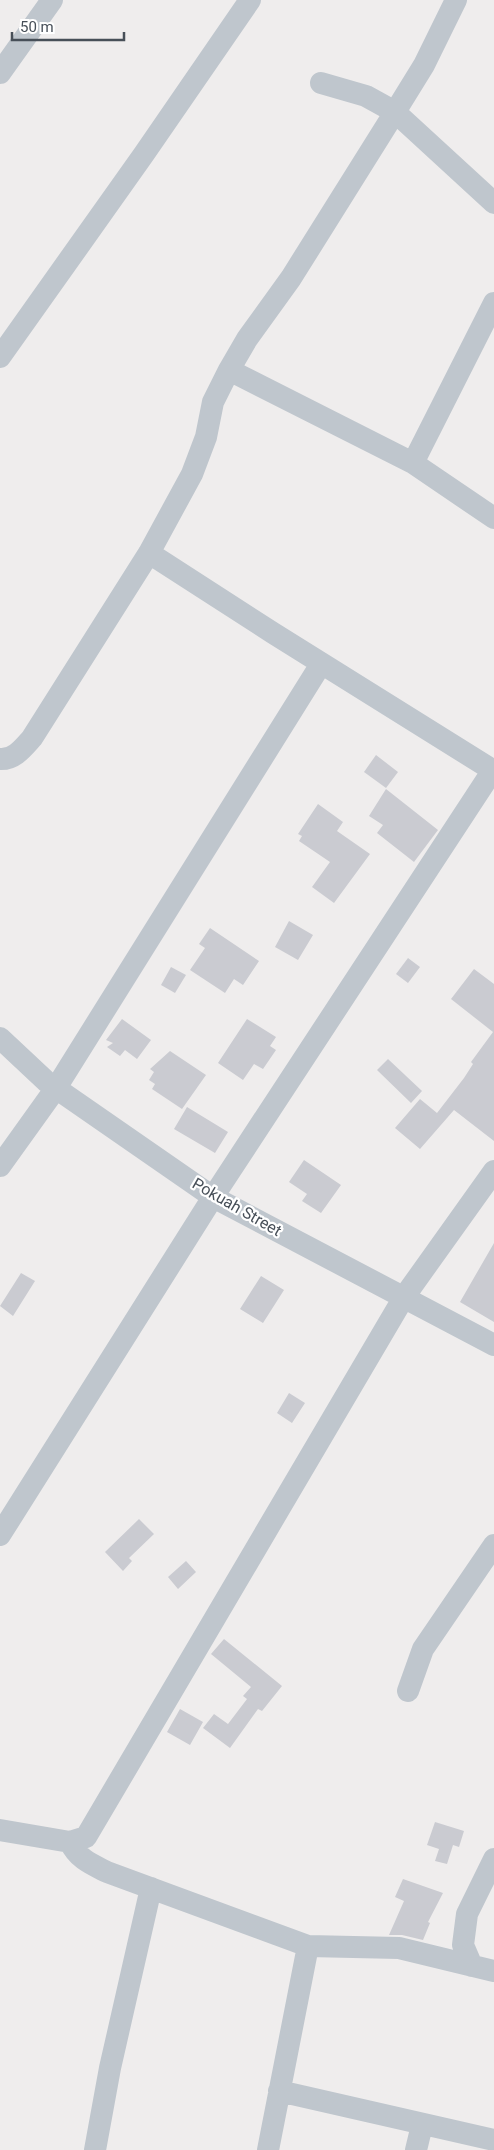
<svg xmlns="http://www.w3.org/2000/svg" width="494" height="2150" viewBox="0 0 494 2150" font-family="Roboto,sans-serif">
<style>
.building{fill:#cacbd1}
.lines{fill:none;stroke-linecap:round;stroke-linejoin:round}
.minor{stroke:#bfc6cd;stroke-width:22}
.labels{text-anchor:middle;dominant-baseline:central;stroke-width:4.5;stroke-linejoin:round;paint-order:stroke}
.street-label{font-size:16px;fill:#474f58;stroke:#fff}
</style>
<rect width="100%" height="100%" fill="#efeded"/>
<!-- building -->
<path class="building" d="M376 755 398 772 386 788 364 772Z
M386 789 438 830 414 862 377 833 383 825 369 816Z
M318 804 343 822 337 831 370 854 334 903 312 887 330 862 299 841 302 836 298 834Z
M289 921 313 935 298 960 275 947Z
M210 928 259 961 243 985 234 979 225 993 190 970 205 948 199 944Z
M408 958 420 967 408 983 396 974Z
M171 967 186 975 175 993 161 985Z
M474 969 494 984V1141L454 1110 420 1149 395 1128 420 1099 437 1113 464 1078 473 1064 471 1062 493 1032 451 999Z
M122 1019 151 1040 137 1059 125 1050 120 1056 107 1047 113 1043 106 1040Z
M247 1019 276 1037 270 1046 276 1050 263 1069 254 1064 243 1080 218 1063Z
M170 1051 206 1075 182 1109 152 1089 155 1084 149 1080 154 1072 150 1069Z
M388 1059 422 1091 411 1103 377 1070Z
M187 1107 228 1132 215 1153 174 1129Z
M304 1160 341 1185 321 1213 302 1201 307 1194 289 1182Z
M494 1243V1322L460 1302Z
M21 1273 35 1281 13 1316 0 1306Z
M261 1276 284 1290 263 1323 240 1309Z
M289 1393 305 1403 292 1423 277 1413Z
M139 1519 154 1534 129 1558 132 1561 123 1571 105 1552Z
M186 1561 196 1572 178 1589 168 1577Z
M224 1639 282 1686 262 1711 258 1709 230 1748 203 1728 214 1714 228 1724 247 1699 243 1696 251 1687 211 1654Z
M180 1709 203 1722 190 1745 167 1732Z
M435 1822 464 1831 459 1847 453 1845 447 1864 435 1861 439 1849 427 1845Z
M403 1879 443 1893 428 1922 430 1923 423 1940 402 1935H389L404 1901 395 1897Z"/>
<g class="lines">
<!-- minor -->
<path class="minor" d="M0 73 52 0
M321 83 366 96 395 112 494 203
M0 357 144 154 250 0
M229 370 413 463 494 518
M413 463 494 303
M149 553 273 633 494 771
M0 759C14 760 23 748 32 738L149 553 192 474 206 437 213 402 229 370 247 339 291 278 395 112 424 65 456 0
M0 1038 47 1082 213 1197 494 1345
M0 1166 56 1088 321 664
M0 1535 213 1197 493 770
M408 1691 423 1649 494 1545
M0 1830 70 1842 86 1837 404 1297 494 1171
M70 1842C78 1859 91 1864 107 1872L308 1946 399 1948 494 1971
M472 1966 463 1945 467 1914 494 1859
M279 2091 494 2140
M95 2150 110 2068 151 1888
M268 2150 308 1946
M416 2150 422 2125"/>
</g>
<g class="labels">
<!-- street labels -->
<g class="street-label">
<text transform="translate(237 1207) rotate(30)">Pokuah Street</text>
</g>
</g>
<!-- scale -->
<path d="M12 32v8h112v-8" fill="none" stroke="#474f58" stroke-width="2.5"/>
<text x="20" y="32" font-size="15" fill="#474f58" stroke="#ffffff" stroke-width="4" paint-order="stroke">50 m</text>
</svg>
